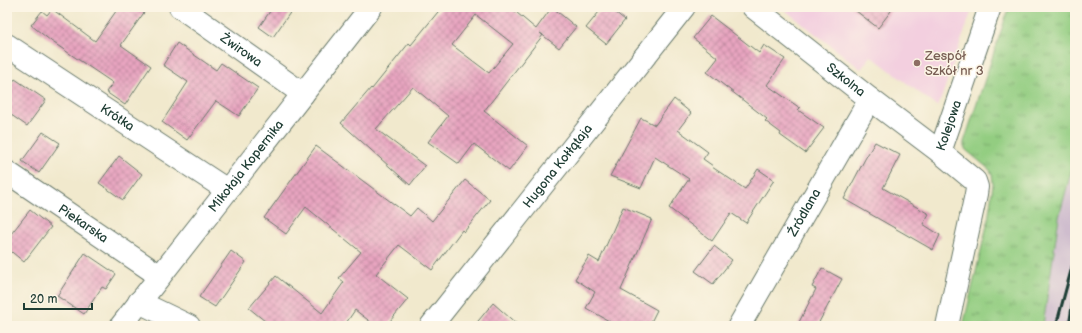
<svg xmlns="http://www.w3.org/2000/svg" width="1082" height="333" viewBox="0 0 1082 333" font-family="'Balsamiq Sans',sans-serif">
<style>
.built{fill:#f3cfdf}
.railway{fill:#cfbdce}
.grass{fill:url(#grass-tufts);stroke:#59855a}
.building{fill:url(#building-cross-hatch);fill-rule:evenodd}
.lines{fill:none;stroke-linecap:round;stroke-linejoin:round}
.minor-casing{stroke:#68796a;stroke-width:24}
.tertiary-casing{stroke:#68796a;stroke-width:24}
.minor{stroke:#fff;stroke-width:22}
.tertiary{stroke:#fff;stroke-width:22}
.rail{stroke:#1f3d34;stroke-width:3}
.education-dot{fill:#8d6e63;stroke:#fcf5e5;stroke-width:1.5}
.labels{text-anchor:middle;dominant-baseline:central;stroke-width:3;stroke-linejoin:round;paint-order:stroke}
.street-label{font-size:13px;fill:#1f3d34;stroke:#fcf5e5}
.education-label{font-size:13px;fill:#785e54;stroke:#fcf5e5;text-anchor:start}
</style>
<defs>
<pattern id="grass-tufts" width="24" height="20" patternUnits="userSpaceOnUse"><rect width="24" height="20" fill="#93cd81"/><path d="M3 7l-1-3M5 7V3M7 7l1-3M15 17l-1-3M17 17v-4M19 17l1-3" fill="none" stroke="#77a86a"/></pattern>
<pattern id="building-cross-hatch" width="8" height="8" patternUnits="userSpaceOnUse"><rect width="8" height="8" fill="#e8a4c0"/><path d="M0 0l8 8M0 8l8-8" fill="none" stroke="#bb879d"/></pattern>
</defs>
<rect width="100%" height="100%" fill="#fcf5e5"/>
<filter id="ink" filterUnits="userSpaceOnUse"><feTurbulence type="fractalNoise" baseFrequency=".025" numOctaves="2"/><feDisplacementMap in="SourceGraphic" scale="8" xChannelSelector="R" yChannelSelector="G"/><feConvolveMatrix kernelMatrix="1 2 1 2 8 2 1 2 1" color-interpolation-filters="sRGB"/></filter>
<filter id="wash" filterUnits="userSpaceOnUse"><feTurbulence type="fractalNoise" baseFrequency=".012" numOctaves="4" result="noise"/><feDisplacementMap in="SourceGraphic" scale="16" xChannelSelector="R" yChannelSelector="G"/><feGaussianBlur stdDeviation="0.9" result="paint"/><feColorMatrix in="noise" values="0 0 0 0 0 0 0 0 0 0 0 0 0 0 0 0 0 1.4 0 .05"/><feComposite in="paint" operator="in"/></filter>
<g filter="url(#wash)">
<rect width="100%" height="100%" fill="#f1e9cd"/>
<!-- built -->
<path class="built" d="M781 7H973L938 107 871 56 861 69Z"/>
<!-- railway -->
<path class="railway" d="M1075 157V326H1043L1059 217Z"/>
<!-- grass -->
<path class="grass" d="M1009 7H1075V157L1059 217 1043 326H963L988 221 993 184 992 175 990 170 966 150 964 147V142Z"/>
<g id="blocks">
<!-- building -->
<path class="building" d="M119 7H148L121 45 151 66 125 105 106 92 113 83 51 41 31 25 42 11 47 15 52 9 95 41Z
M273 7H294L273 37 259 27Z
M442 7H510L536 29 552 7 576 27 559 48 540 33 543 35 484 111 528 146 509 171 474 144 459 164 428 142 448 116 413 87 376 129 425 166 410 185 341 123 371 88 372 89 409 43 411 45ZM476 15 513 44 489 73 452 45Z
M603 7H609L625 20 606 44 586 28Z
M851 7H894L878 28Z
M711 16 759 53 764 45 785 59 767 85 800 108 798 110 824 128 805 153 780 135 781 133 765 121 767 119 707 72 718 58 693 38Z
M177 43 216 70 221 63 258 88 239 116 216 101 187 140 162 122 188 82 163 65Z
M15 79 46 100 27 126 7 112V90Z
M674 99 691 113 678 130 708 152 703 159 713 166 712 167 745 189 758 169 774 180 746 223 731 213 712 241 669 208 689 179 655 157 641 188 610 176 641 118 655 125Z
M43 132 60 143 39 173 22 161Z
M875 142 900 155 883 188 929 214 923 224 940 235 933 250 844 199 865 159Z
M316 146 410 216 417 208 432 221 465 180 490 200 464 232 462 230 432 270 399 245 376 274 408 299 386 326H376L355 310 344 326H271L249 308 276 276 322 313 344 282 339 278 361 252 306 207 286 234 264 218Z
M119 156 142 174 123 200 99 183Z
M623 207 652 219 621 290 657 310 649 326H618L586 308 595 292 575 279 589 256 599 262Z
M30 210 51 227 24 262 7 248V239Z
M714 246 732 260 713 284 695 271Z
M231 251 246 262 215 307 199 297Z
M85 253 116 274 106 289 102 287 84 314 57 296Z
M822 268 842 279 817 326H797L816 289 812 287Z
M493 303 519 326H474Z"/>
</g>
</g>
<g filter="url(#ink)">
<use href="#blocks" fill-opacity="0" stroke="#68796a" stroke-width="1"/>
<g class="lines">
<!-- minor casing -->
<g class="minor-casing">
<g id="minor">
<path id="s1" d="M180 7 303 94"/>
<path id="s2" d="M753 7 870 99 940 152 975 181 977 187 976 194 947 326"/>
<path id="s3" d="M7 45 227 190"/>
<path id="s4" d="M940 152 990 7"/>
<path id="s5" d="M7 172 160 276"/>
<path d="M139 302 189 326"/>
<path id="s6" d="M431 326 684 7"/>
<path id="s7" d="M739 326 870 99"/>
</g>
</g>
<!-- tertiary casing -->
<g class="tertiary-casing">
<g id="tertiary">
<path id="s8" d="M121 326 371 7"/>
</g>
</g>
<!-- minor -->
<use href="#minor" class="minor"/>
<!-- tertiary -->
<use href="#tertiary" class="tertiary"/>
<!-- rail -->
<path class="rail" d="M1056 326 1075 256
M1069 326 1075 287"/>
</g>
</g>
<!-- markers -->
<circle class="education-dot" cx="917" cy="63" r="4"/>
<g class="labels">
<!-- street labels -->
<g class="street-label">
<text stroke="none"><textPath href="#s1" startOffset="75">Żwirowa</textPath></text>
<text stroke="none"><textPath href="#s2" startOffset="118">Szkolna</textPath></text>
<text stroke="none"><textPath href="#s3" startOffset="132">Krótka</textPath></text>
<text stroke="none"><textPath href="#s4" startOffset="28">Kolejowa</textPath></text>
<text stroke="none"><textPath href="#s8" startOffset="203">Mikołaja Kopernika</textPath></text>
<text stroke="none"><textPath href="#s6" startOffset="204">Hugona Kołłątaja</textPath></text>
<text stroke="none"><textPath href="#s7" startOffset="131">Źródlana</textPath></text>
<text stroke="none"><textPath href="#s5" startOffset="92">Piekarska</textPath></text>
</g>
<!-- education labels -->
<g class="education-label">
<text x="925" y="56">Zespół<tspan x="925" dy="15">Szkół nr 3</tspan></text>
</g>
</g>
<!-- margin -->
<rect width="1082" height="333" fill="none" stroke="#fcf5e5" stroke-width="24"/>
<!-- scale -->
<path d="M24 303v6h68v-6" fill="none" stroke="#1f3d34" stroke-width="2"/>
<text x="30" y="303" font-size="12" fill="#1f3d34" stroke="#fcf5e5" stroke-width="3" paint-order="stroke">20 m</text>
</svg>
